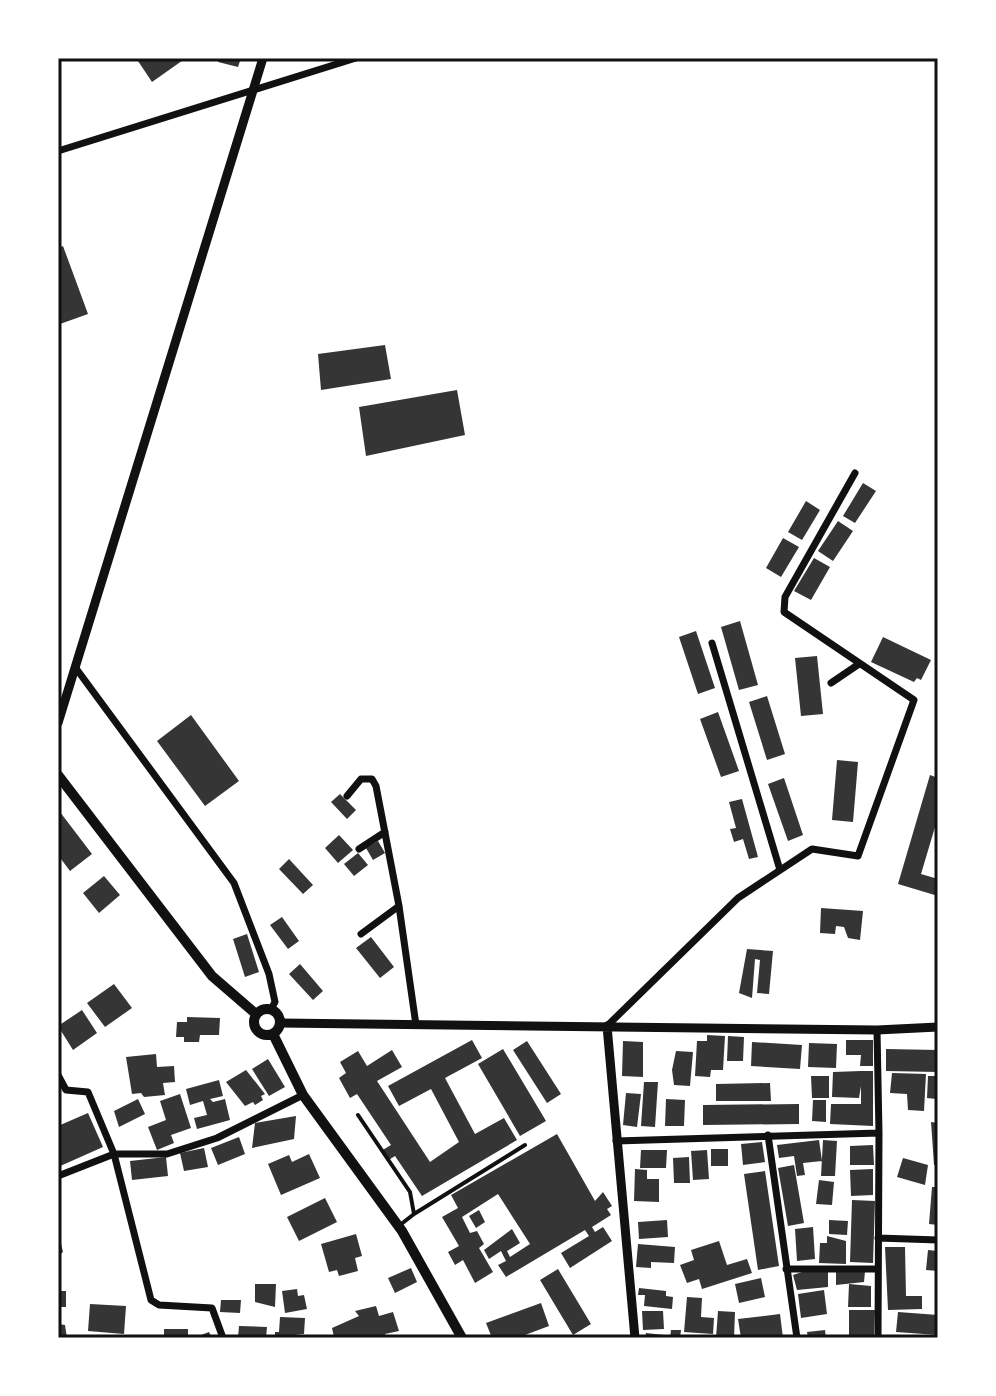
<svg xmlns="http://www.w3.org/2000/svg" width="996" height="1396" viewBox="0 0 996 1396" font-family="'Public Sans',sans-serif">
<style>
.building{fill:#353535}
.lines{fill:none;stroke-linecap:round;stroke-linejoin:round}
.service{stroke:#111;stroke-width:4}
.minor{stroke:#111;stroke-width:7}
.tertiary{stroke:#111;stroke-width:9}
.secondary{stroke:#111;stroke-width:10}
.neatline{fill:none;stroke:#111;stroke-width:3}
</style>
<rect width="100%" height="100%" fill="#fff"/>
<!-- building -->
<path class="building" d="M136 58H186L152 82Z
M219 58H241L238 67 218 62Z
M63 246 88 314 60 324 58 248Z
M385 345 391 379 321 390 318 354Z
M457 390 465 435 366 456 359 407Z
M863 483 876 491 855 523 843 516Z
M806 501 820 510 802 540 788 532Z
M838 521 853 531 833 561 818 551Z
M783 538 799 547 781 577 766 568Z
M814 558 830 567 811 600 794 591Z
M740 621 758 685 739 690 721 627Z
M696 631 715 688 698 694 679 637Z
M883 637 931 660 921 680 917 678 914 682 871 662Z
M817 656 823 714 801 716 795 658Z
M767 696 785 754 767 760 749 702Z
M718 712 739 771 721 777 700 719Z
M191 715 239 781 205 806 157 741Z
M837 760 858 762 853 822 832 820Z
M930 775 938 778V817L921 874 938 879V896L898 884Z
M784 778 803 835 788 841 768 784Z
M340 794 356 810 347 819 331 802Z
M742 799 758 857 749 859 743 839 734 842 730 829 736 828 729 802Z
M60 812 92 854 70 871 58 855Z
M339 835 353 850 338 863 325 848Z
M378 841 385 853 373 860 366 848Z
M358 853 368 865 354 876 344 864Z
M289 859 313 885 303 894 279 869Z
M104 876 120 895 99 913 83 893Z
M821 908 863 911 860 940 848 938 844 927 836 926 835 934 820 933Z
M282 917 299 941 288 949 270 925Z
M247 934 259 972 245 977 233 939Z
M371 937 394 967 380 978 356 948Z
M747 949 773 951 769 994 757 993 760 960 755 959 752 998 739 993Z
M300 964 323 991 313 1000 289 974Z
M114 984 132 1008 105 1027 87 1003Z
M82 1010 97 1033 73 1050 58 1026Z
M187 1017 220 1018 219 1035H200L199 1042H184V1037H176L177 1022H187Z
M707 1035 725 1036 723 1070H711L710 1077 695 1076 697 1041H707Z
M728 1036 744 1037 743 1061H727Z
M472 1040 482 1058 445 1078 475 1134 504 1118 517 1140 422 1196 395 1156 387 1161 381 1151 391 1145 357 1094 350 1098 339 1078 346 1073 340 1062 358 1051 367 1066 392 1050 402 1067 377 1081 430 1162 459 1142 431 1089 399 1106 388 1086Z
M846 1040H873V1066H860L861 1055H846Z
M527 1041 561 1094 547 1103 513 1050Z
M623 1041 643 1042V1077L622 1076Z
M752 1042 802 1045 800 1069 751 1066Z
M809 1043 837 1044 836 1068 808 1067Z
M503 1049 546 1121 520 1136 478 1064Z
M886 1049 938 1050V1072L886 1071Z
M676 1051 693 1052 690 1086 674 1085 672 1070Z
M156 1054 157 1067 174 1066 175 1082 163 1083 165 1095 144 1097 141 1093 132 1094 126 1057Z
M268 1059 285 1087 269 1096 252 1069Z
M246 1070 265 1094 261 1096 263 1100 255 1105 253 1102 245 1106 226 1082Z
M861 1071H873V1126L830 1124 831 1104H861V1086L859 1098 832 1097 833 1072Z
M892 1073 926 1074 924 1111 908 1110 907 1094 890 1093Z
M811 1076H829V1098H812Z
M928 1076H937L936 1099 927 1098Z
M219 1080 223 1096 210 1099 213 1102 225 1099 230 1120 197 1129 194 1118 207 1115 203 1101 190 1105 186 1089Z
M644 1082H658L655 1127 641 1126Z
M770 1083 771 1101H716V1084Z
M626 1093 641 1094 637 1127 623 1125Z
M180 1094 191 1128 171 1135 174 1143 157 1150 148 1127 166 1120 160 1101Z
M138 1099 145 1114 119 1127 114 1111Z
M666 1099 685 1100 684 1126H665Z
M813 1100H826V1122L812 1121Z
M799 1104V1124L703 1125V1105Z
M88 1113 103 1147 58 1167V1126Z
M296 1116 294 1139 252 1148 255 1123Z
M931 1122 938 1123V1165H934Z
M557 1134 595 1201 603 1192 612 1206 607 1209 611 1215 592 1227 595 1232 603 1227 612 1241 570 1268 561 1253 589 1236 585 1230 506 1277 498 1265 506 1261 501 1251 489 1259 484 1250 512 1229 520 1243 507 1251 510 1257 530 1244 498 1194 462 1217 470 1233 477 1231 484 1244 479 1248 493 1272 475 1283 463 1260 455 1265 448 1252 459 1246 442 1217 458 1208 451 1195Z
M239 1137 245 1154 218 1165 211 1148Z
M819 1140 822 1161 803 1163 805 1175 797 1176 794 1156 779 1158 777 1145Z
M823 1140 837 1141 835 1176H821Z
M762 1142 765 1162 743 1165 741 1144Z
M873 1145 874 1165H850V1146Z
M204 1148 208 1167 184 1171 180 1153Z
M711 1149H728V1166H711Z
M641 1150H667L666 1168H640Z
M707 1150 709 1179 693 1180 691 1151Z
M309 1154 320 1178 281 1195 268 1164 289 1155 292 1162Z
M166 1157 168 1176 132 1180 130 1161Z
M689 1157 690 1183H674L673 1158Z
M903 1158 928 1165 925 1185 897 1177Z
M794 1165 804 1223 788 1226 778 1168Z
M635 1169 647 1170V1179H659V1202L634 1201Z
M873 1169V1195L851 1196 850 1170Z
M765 1171 779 1266 758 1270 744 1174Z
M819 1180 834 1182 832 1205 816 1204Z
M932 1187H938V1225L929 1224Z
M325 1198 337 1222 299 1241 287 1217Z
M852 1200 875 1201 873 1263 850 1262Z
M479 1210 485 1222 476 1228 469 1216Z
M667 1220 668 1237 639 1239 638 1222Z
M829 1220 848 1221 847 1235 829 1234Z
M813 1227 815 1259 797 1261 795 1229Z
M58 1231 63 1252 58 1256Z
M356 1234 362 1256 355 1258 358 1271 339 1276 337 1270 329 1272 321 1244Z
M827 1236 846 1241V1264L819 1263 820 1243H827Z
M719 1241 727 1265 747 1259 752 1273 702 1289 699 1279 687 1283 680 1265 694 1260 691 1250Z
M638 1244 675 1247 674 1263 651 1262V1268L636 1267Z
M885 1247H905L906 1296H922V1309L888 1310Z
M928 1250 938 1251V1271L926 1270Z
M411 1268 417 1282 395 1293 388 1278Z
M558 1269 591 1324 573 1335 540 1280Z
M808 1270 828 1271V1287L797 1290 793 1275Z
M836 1271H865L864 1282 836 1285Z
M761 1278 765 1297 739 1303 735 1284Z
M255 1284H276L275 1307 255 1302Z
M849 1284 871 1286V1307H848Z
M639 1288 666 1291V1296L673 1297 672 1309 644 1306 645 1295H638Z
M297 1289 298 1296 304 1295 307 1309 285 1313 282 1291Z
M824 1290 827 1314 801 1318 798 1294Z
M58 1291H66V1307H58Z
M687 1297 702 1298 701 1317 714 1318 713 1334 684 1332Z
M221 1300H241L240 1313 220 1312Z
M541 1303 549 1326 517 1338H492L486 1323Z
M90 1304 126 1306 124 1334 88 1331Z
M376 1306 379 1316 393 1312 399 1331 385 1334 386 1338 334 1337 332 1328 359 1316 355 1311Z
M849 1310H875L874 1338H849Z
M642 1311H663L664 1329 643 1330Z
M718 1311 735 1312 734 1338H716Z
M898 1312 938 1315V1335L896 1332Z
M780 1314 783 1338H741L738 1319Z
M280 1317 305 1318 304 1334 275 1337V1332H279Z
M58 1324 65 1325 67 1338H58Z
M239 1326 267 1327 266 1338H238Z
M164 1329H188V1338H164Z
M671 1330H681L680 1338H670Z
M825 1330 826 1338H808L807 1332Z
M209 1332 212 1338H193Z
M646 1333 664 1335V1338H645Z"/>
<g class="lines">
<!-- service -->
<path class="service" d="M358 1115 410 1192 414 1214 400 1225
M414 1214 525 1145"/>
<!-- minor -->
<path class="minor" d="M58 151 356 58
M712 643 780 870
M75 667 234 883 269 974 275 1002 271 1009
M831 683 859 664
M347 796 361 779H372L376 786 399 906 416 1025
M359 849 385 832
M361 934 399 906
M607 1026 738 898 812 849 858 856 914 700 784 612 785 597 855 473
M877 1030 879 1133
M58 1075 66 1090 88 1092 114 1154 151 1300 159 1305 212 1308 223 1338
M768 1135 797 1338
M616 1141 879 1133 878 1338
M58 1176 114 1154H167L217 1138 303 1095
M878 1238 938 1240
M786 1269H878"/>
<!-- tertiary -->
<path class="tertiary" d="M58 723 263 58
M280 1023 877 1030 938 1027
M607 1026 635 1338"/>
<!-- secondary -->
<path class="secondary" d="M58 775 212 976 256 1014
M254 1022a13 13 0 1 1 26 0a13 13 0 1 1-26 0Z
M273 1034 303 1095 402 1231 462 1338"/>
</g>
<!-- border -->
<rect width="996" height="1396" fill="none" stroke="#ffffff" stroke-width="120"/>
<rect x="60" y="60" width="876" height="1276" class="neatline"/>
</svg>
